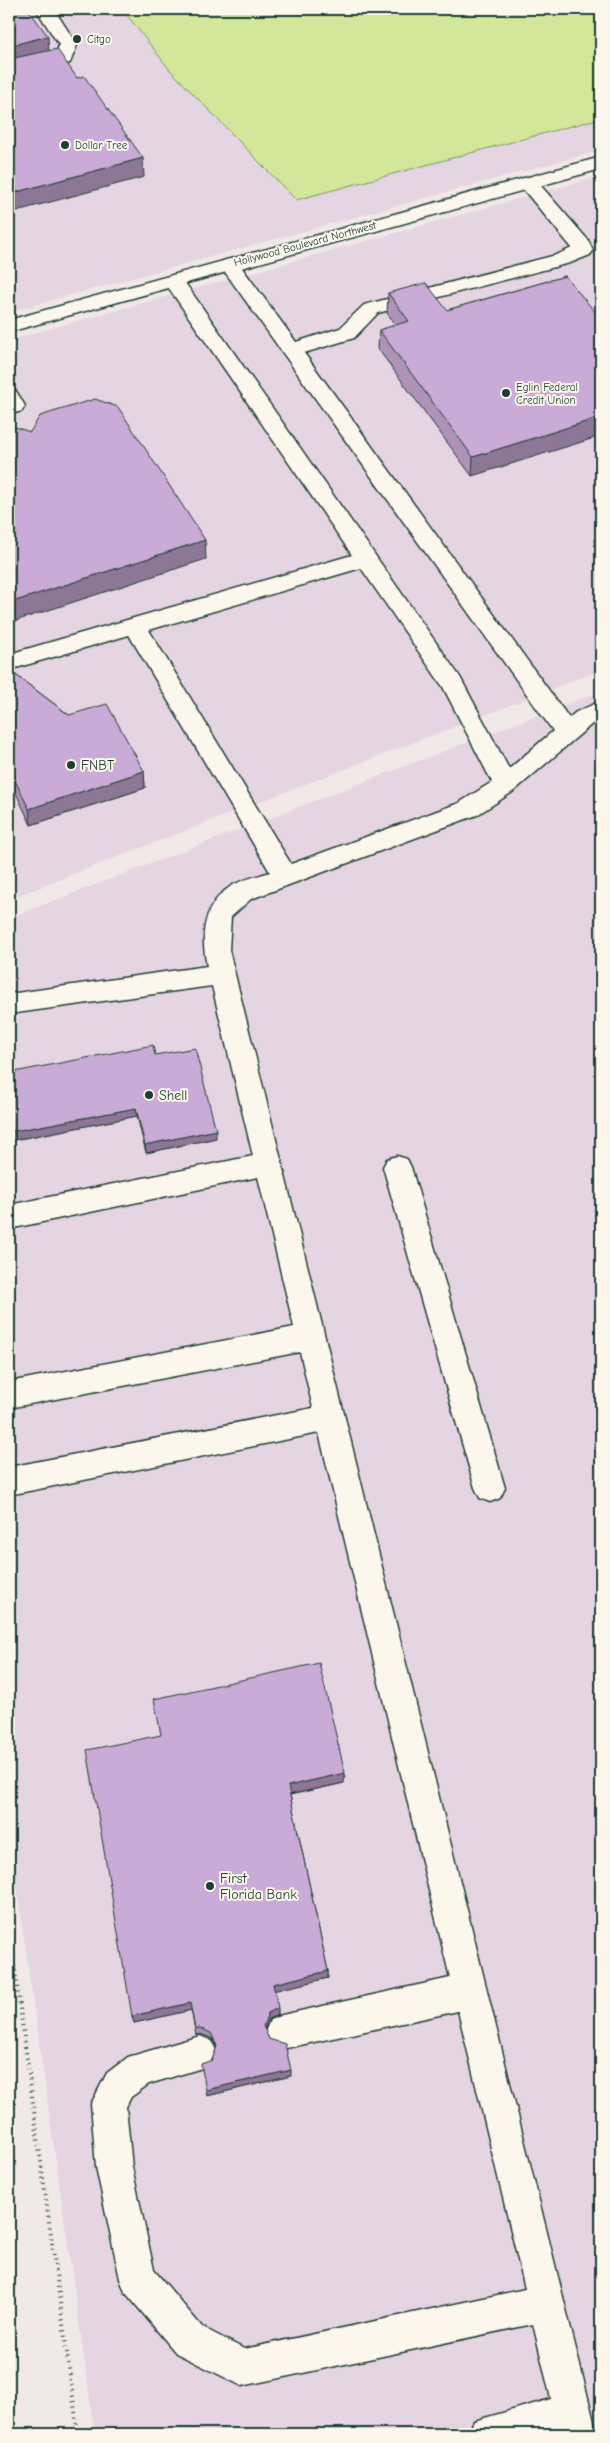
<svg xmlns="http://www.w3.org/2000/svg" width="610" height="2443" viewBox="0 0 610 2443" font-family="'Comic Neue',sans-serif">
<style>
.built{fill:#e5d5e3}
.green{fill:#d3e79b;stroke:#799268}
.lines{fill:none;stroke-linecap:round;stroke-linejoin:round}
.lane-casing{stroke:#1f3d34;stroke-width:3}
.secondary-casing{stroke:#1f3d34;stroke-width:3}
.path{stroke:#1f3d34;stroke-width:4;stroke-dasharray:1 4.5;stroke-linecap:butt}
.lane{fill:#fbf7ec;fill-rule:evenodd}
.secondary{fill:#fbf7ec;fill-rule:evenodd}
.wall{fill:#ae92b8;stroke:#1f3d34}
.shaded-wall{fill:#8d7796;stroke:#1f3d34}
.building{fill:#caaad6;stroke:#1f3d34}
.poi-dot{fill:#1f3d34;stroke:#fbf7ec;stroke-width:2}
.labels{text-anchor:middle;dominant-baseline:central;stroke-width:4;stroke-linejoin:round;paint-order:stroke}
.far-poi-label{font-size:11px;fill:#1f3d34;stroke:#fbf7ec;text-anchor:start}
.far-street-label{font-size:11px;fill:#1f3d34;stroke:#fbf7ec}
.poi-label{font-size:14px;fill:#1f3d34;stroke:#fbf7ec;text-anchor:start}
</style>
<rect width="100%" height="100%" fill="#f1e8e8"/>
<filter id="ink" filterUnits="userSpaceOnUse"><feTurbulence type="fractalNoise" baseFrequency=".02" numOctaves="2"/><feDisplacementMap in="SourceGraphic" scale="10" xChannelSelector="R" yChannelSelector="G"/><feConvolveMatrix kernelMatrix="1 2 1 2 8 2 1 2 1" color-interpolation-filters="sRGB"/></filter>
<g filter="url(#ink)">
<!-- built -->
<path class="built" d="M9 9H122L170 70 296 200 601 118V150L9 312Z
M601 176V670L9 899V340Z
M601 691V2434H95L9 1833V918Z"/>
<!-- green -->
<path class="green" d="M122 9H601V118L296 200 170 70Z"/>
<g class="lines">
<!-- lane casing -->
<g class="lane-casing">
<path id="lane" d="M36 9H54L77 45 70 63 9 77V67L56 55 59 45Z
M528 177 535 179 588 240 593 251 590 255 570 263 378 313 354 338 304 353 569 718 576 712 601 701V720L592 724 514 791 477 815 251 899 231 917 229 950 597 2434H468L474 2421 551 2399 533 2324 242 2386 176 2353 125 2292 120 2279 96 2167 91 2104 107 2073 128 2057 200 2036 212 2041 217 2053 212 2065 149 2084 131 2097 126 2107 132 2167 154 2270 202 2327 244 2349 525 2289 458 2011 282 2049 270 2044 265 2032 270 2020 282 2015 450 1978 319 1433 9 1495V1467L313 1408 300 1352 9 1408V1382L294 1327 258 1177 9 1229V1205L253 1156 212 986 9 1014V994L207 966C200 934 203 903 233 885 244 879 258 876 270 872L129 635 9 670V654L352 555 164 281 167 277 174 275 181 277 460 677 509 769 553 731 220 265 223 261 230 259 237 261 296 342 340 328 364 305 556 255 572 248 518 183 521 179ZM361 568 443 687 492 782 459 803 291 864 149 630Z
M9 389 16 391 25 406 22 411 15 413 9 411Z
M397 1156 407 1159 411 1167 505 1488 500 1498 490 1502 480 1498 475 1488 383 1167 387 1159Z"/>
</g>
<!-- secondary casing -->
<g class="secondary-casing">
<path id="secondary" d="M601 157V169L9 332V320Z"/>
</g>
<!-- path -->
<path class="path" d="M9 1927 78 2434"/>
<!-- lane -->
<use href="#lane" class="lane"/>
<!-- secondary -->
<use href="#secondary" class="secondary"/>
</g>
<!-- wall -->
<path class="wall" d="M565 276 472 476 378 349 379 330 396 325 387 313 388 293 447 310Z
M9 670 144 771 145 788 31 825 9 778Z
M155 1055 216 1138 146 1153 137 1116 9 1141Z
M161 1735 344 1783 290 1795 328 1971V1978L274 1990 278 2015 268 2019 264 2030 269 2039 291 2076 207 2096 212 2060 217 2048 213 2039 201 2034 196 2035 191 2010 134 2023 132 2016Z"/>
<!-- shaded-wall -->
<path class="shaded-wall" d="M48 36 49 55 9 65V46Z
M143 158 144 177 9 213V194Z
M601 417V436L472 476 473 457Z
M205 540 206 559 9 623V603Z
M144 771 145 788 31 825 29 809Z
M136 1108 137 1116 9 1141V1132Z
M216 1130V1138L146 1153 145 1145Z
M345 1773 344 1783 288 1795V1786Z
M328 1971V1978L273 1991V1984Z
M190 2003 192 2010 134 2023 132 2016Z
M278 2008V2015L268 2019 263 2033V2026L268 2013Z
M291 2070V2076L207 2096 206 2090Z"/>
<!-- building -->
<path class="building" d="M9 9H28L48 36 9 46Z
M57 49 77 78 84 76 143 158 9 194V59Z
M565 276 601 319V417L473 457 379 330 409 321 388 293 426 283 447 310Z
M95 399 118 407 205 540 9 603V425L30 432 40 416Z
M9 670 69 715 107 704 144 771 29 809 9 768Z
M153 1045 155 1055 195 1048 216 1130 145 1145 136 1108 9 1132V1073Z
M319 1663 345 1773 288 1786 328 1971 273 1984 278 2008 268 2013 263 2026 269 2039 285 2044 291 2070 206 2090 201 2064 212 2060 217 2046 211 2033 199 2028 195 2029 190 2003 132 2016 87 1750 161 1735 154 1699Z"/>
</g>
<!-- markers -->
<g class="poi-dot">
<circle cx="77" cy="39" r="5"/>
<circle cx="65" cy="145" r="5"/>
<circle cx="506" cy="393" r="5"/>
<circle cx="71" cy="765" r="5"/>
<circle cx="149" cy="1095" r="5"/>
<circle cx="210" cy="1886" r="5"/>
</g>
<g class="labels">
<!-- far-poi labels -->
<g class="far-poi-label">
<text x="87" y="39">Citgo</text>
<text x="75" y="145">Dollar Tree</text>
<text x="516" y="387">Eglin Federal<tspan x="516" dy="13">Credit Union</tspan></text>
</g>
<!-- far-street labels -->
<g class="far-street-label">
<text transform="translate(305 244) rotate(-15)">Hollywood Boulevard Northwest</text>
</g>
<!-- poi labels -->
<g class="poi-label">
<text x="81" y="765">FNBT</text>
<text x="159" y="1095">Shell</text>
<text x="220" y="1878">First<tspan x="220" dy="16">Florida Bank</tspan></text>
</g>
</g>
<!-- margin -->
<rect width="610" height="2443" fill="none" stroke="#fbf7ec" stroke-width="30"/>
<rect x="15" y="15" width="580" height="2413" fill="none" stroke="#1f3d34" stroke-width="2" filter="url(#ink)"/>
</svg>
